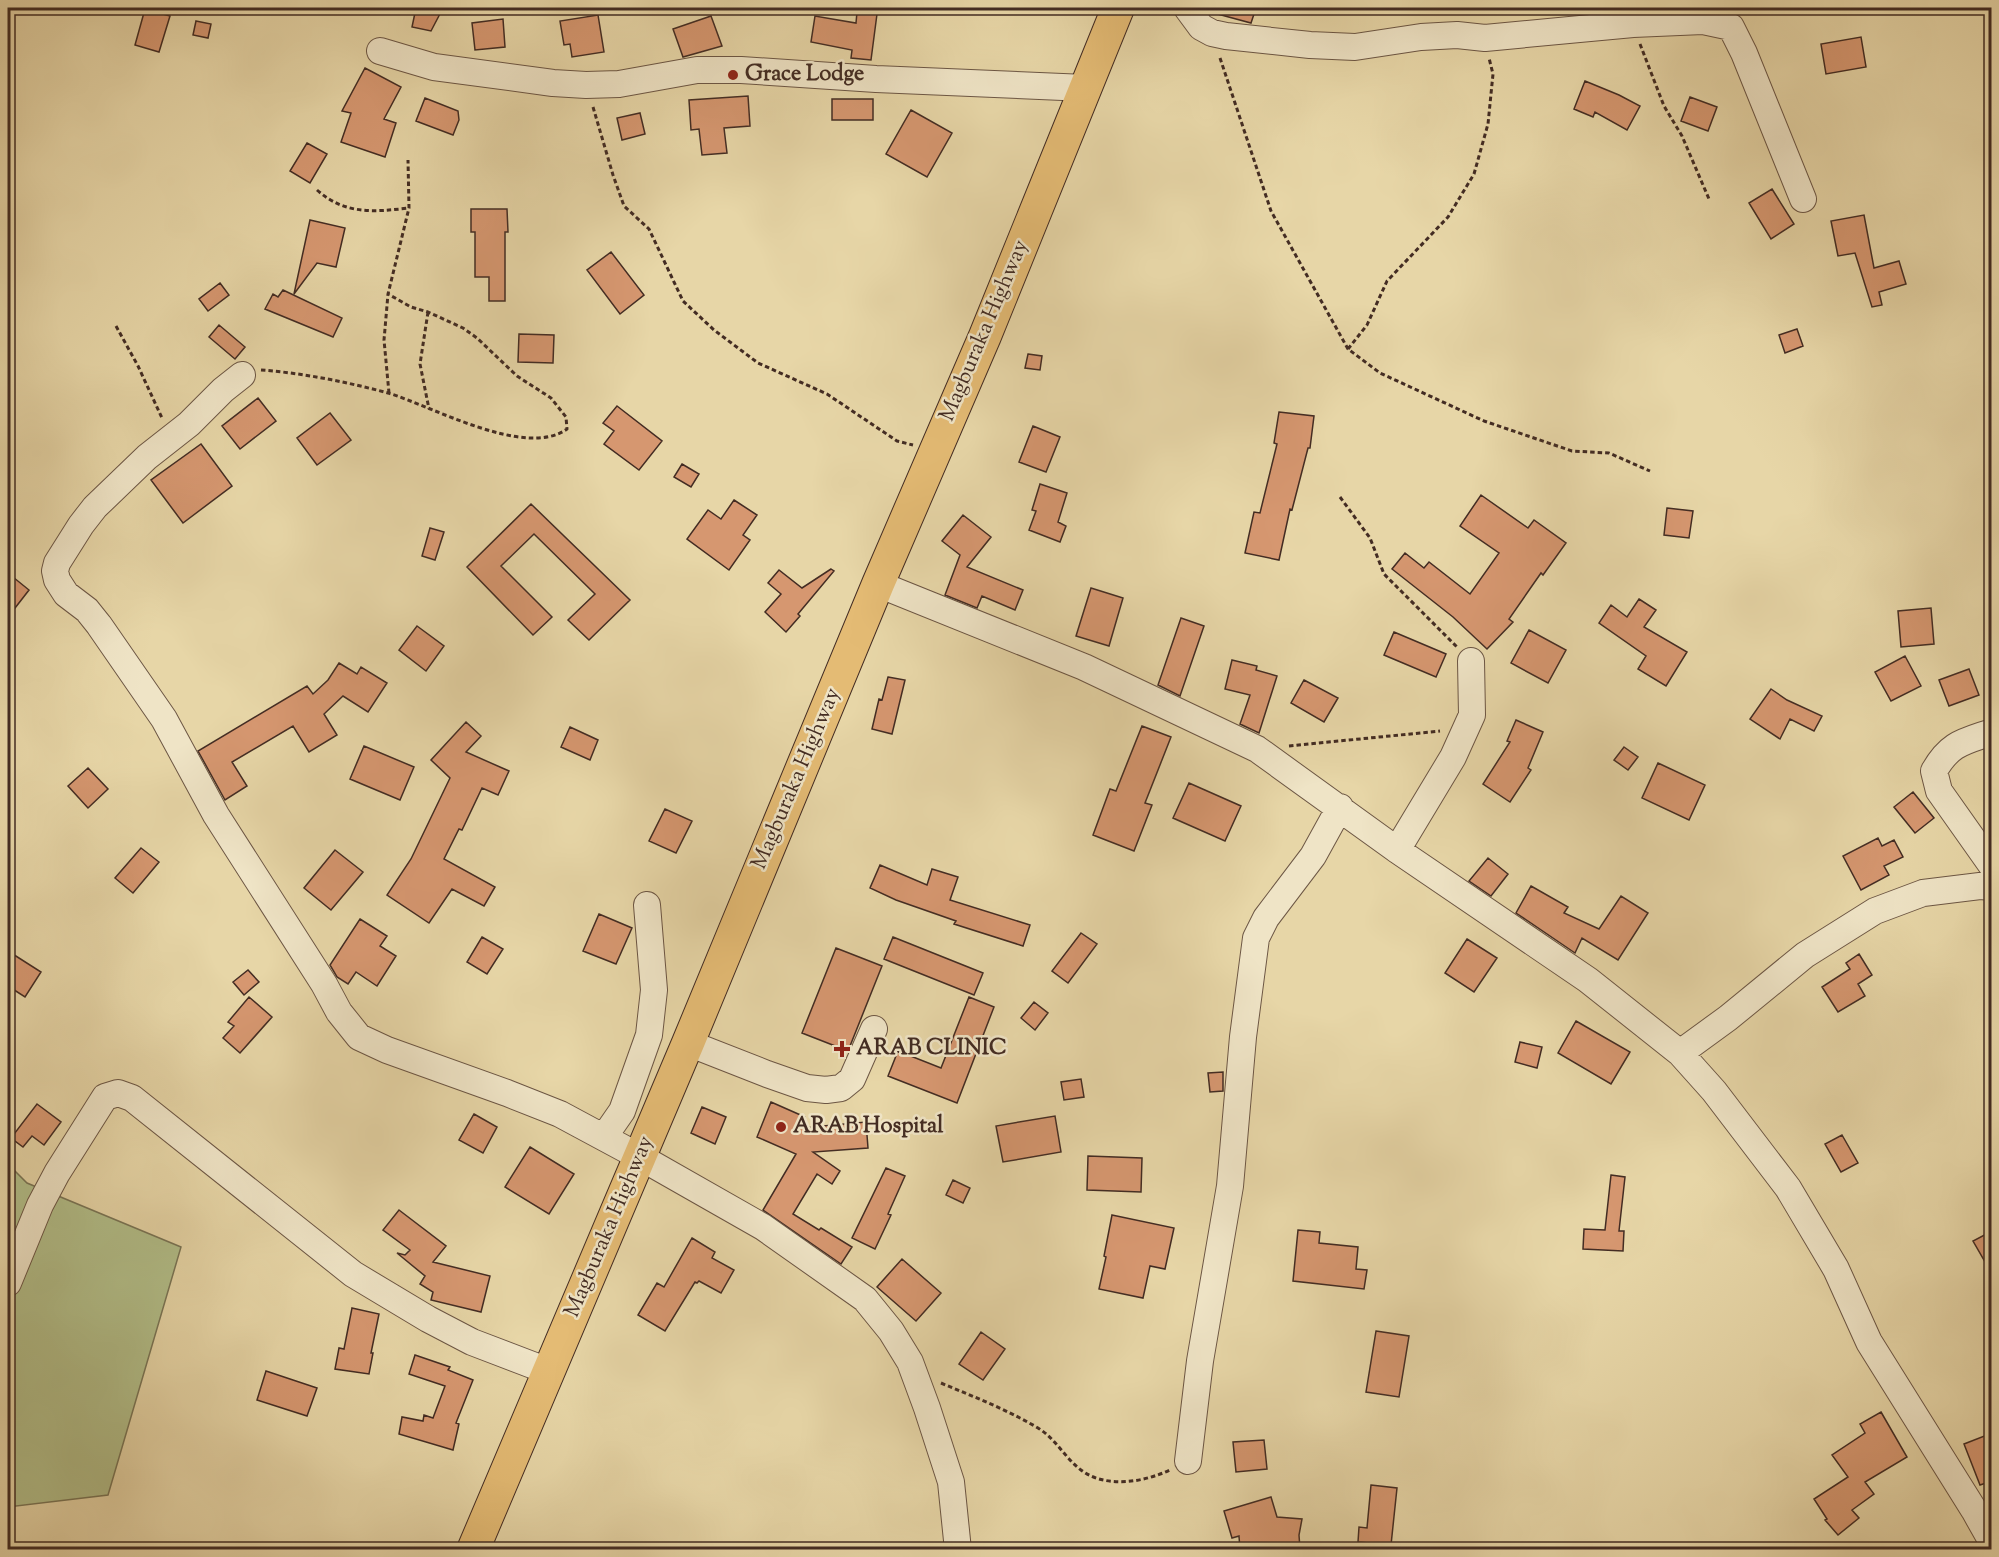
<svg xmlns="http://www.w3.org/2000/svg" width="1999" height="1557" viewBox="0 0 1999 1557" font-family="'Sorts Mill Goudy',serif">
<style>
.green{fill:#b2be89;stroke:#7a7556;stroke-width:1.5}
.building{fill:#d69770;stroke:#432c23;stroke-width:1.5}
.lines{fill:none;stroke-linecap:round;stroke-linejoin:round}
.minor-casing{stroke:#6c5644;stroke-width:28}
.major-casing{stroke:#432c23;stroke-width:34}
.path{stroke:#432c23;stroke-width:3;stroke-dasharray:4.5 3;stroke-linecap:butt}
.minor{stroke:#efe4c6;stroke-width:26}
.major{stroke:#e4bb74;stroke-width:32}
.poi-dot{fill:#8f2418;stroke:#efe4c6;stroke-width:2}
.labels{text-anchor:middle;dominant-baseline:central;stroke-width:5;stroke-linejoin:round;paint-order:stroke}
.poi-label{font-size:22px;font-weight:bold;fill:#432c23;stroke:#efe4c6;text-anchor:start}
.street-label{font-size:22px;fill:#432c23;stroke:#efe4c6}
</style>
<rect width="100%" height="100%" fill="#e7d6a7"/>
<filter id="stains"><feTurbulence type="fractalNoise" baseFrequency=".00333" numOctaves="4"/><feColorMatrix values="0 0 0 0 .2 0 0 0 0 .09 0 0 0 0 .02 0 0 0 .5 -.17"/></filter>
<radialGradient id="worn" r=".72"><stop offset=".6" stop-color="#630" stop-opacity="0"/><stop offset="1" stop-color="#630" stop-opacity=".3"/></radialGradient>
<!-- green -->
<path class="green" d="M8 1164 27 1183 181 1247 108 1495 8 1507Z"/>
<!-- building -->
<path class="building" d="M416 8H443L431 31 412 27Z
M1211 8H1256L1251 23 1210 12Z
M145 9 170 16 159 52 135 45Z
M857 12 877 14 871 60 851 58 852 50 811 42 815 16 856 23Z
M598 15 604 52 572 57 570 44 564 45 560 21Z
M711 16 722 46 683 57 673 29Z
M503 19 505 47 475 50 472 23Z
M196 21 211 24 208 38 193 35Z
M1861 37 1866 67 1826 74 1821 44Z
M365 68 401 87 384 119 396 123 385 157 341 142 351 113 342 111Z
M1585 81 1619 95 1640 106 1627 130 1595 112 1593 117 1574 109Z
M748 96 750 126 724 128 727 153 702 155 699 129 691 130 689 100Z
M1690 97 1717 107 1708 131 1681 121Z
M425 98 458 111 459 120 453 135 416 121Z
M832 99H873V120H832Z
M911 110 952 133 927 177 886 154Z
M640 113 645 134 622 140 617 118Z
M307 143 327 154 310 183 290 171Z
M1772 189 1794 224 1771 239 1749 203Z
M471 209H507L508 232H505V301H489V277H475V232H471Z
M1864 215 1874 268 1899 261 1906 284 1879 292 1882 305 1872 307 1855 253 1838 256 1831 221Z
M310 220 345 228 336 267 317 263 294 294Z
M611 252 644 295 620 314 587 270Z
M220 283 229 295 208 311 199 299Z
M283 290 342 318 333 337 265 309 273 294 278 297Z
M219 325 245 347 235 359 209 337Z
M1797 329 1803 346 1785 353 1779 335Z
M519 334 554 335 553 363 518 362Z
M1028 354 1042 356 1040 370 1025 368Z
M258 398 276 421 240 449 222 426Z
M617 406 662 441 639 470 604 444 614 431 603 423Z
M1279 412 1314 416 1310 448H1308L1292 510 1290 509 1279 560 1245 553 1254 512 1260 513 1277 444 1274 443Z
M330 413 351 440 317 465 297 438Z
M1033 426 1060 437 1046 472 1019 462Z
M201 444 232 486 183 523 151 480Z
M682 464 699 474 691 487 674 477Z
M1040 484 1067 493 1058 522 1066 526 1060 542 1029 530 1036 511 1032 510Z
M1481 495 1528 528 1534 520 1566 543 1543 575 1541 573 1509 619 1513 622 1487 649 1453 617 1392 569 1405 553 1424 568 1429 562 1470 594 1499 553 1460 526Z
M734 500 757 515 743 535 750 540 729 570 687 539 708 510 721 519Z
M531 504 630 600 589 640 568 620 595 594 534 534 501 566 552 617 533 635 467 567Z
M1667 508 1693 511 1689 538 1664 535Z
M963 515 991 537 967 567 1023 590 1015 610 982 596 977 608 945 595 960 555 942 541Z
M430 528 444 532 435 560 422 556Z
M831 569 834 571 798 614 800 616 786 632 765 612 781 594 768 583 779 570 802 588Z
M8 573 29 590 8 617Z
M1091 588 1123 598 1109 646 1076 636Z
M1639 599 1656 610 1644 627 1687 652 1666 686 1638 669 1646 656 1599 623 1611 605 1627 617Z
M1931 608 1934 644 1901 647 1898 611Z
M1181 618 1204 626 1180 696 1158 685Z
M417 626 444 646 426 671 399 650Z
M1529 630 1566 650 1548 683 1511 663Z
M1394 632 1446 654 1436 677 1384 655Z
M1905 656 1921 686 1891 701 1875 672Z
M1232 660 1257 666 1256 670 1277 676 1259 733 1240 724 1250 695 1225 689Z
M339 663 357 674 361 667 387 683 368 712 343 696 324 714 337 735 309 752 293 726 232 762 247 786 225 800 198 751 307 686 313 694 328 680Z
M1969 669 1979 695 1949 706 1939 680Z
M888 677 905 680 892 734 872 729 879 699 882 700Z
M1304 680 1338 698 1324 722 1291 703Z
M1771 689 1787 700 1822 716 1814 731 1790 719 1780 739 1750 719Z
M1516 720 1543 732 1528 768 1531 770 1510 802 1483 784 1510 742 1507 741Z
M466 722 481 736 466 752 509 771 498 795 482 788 462 830 459 829 444 859 495 887 484 906 452 889 429 923 387 895 411 859 450 778 431 760Z
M1142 726 1171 737 1145 803 1152 805 1134 851 1093 835 1110 789 1116 791Z
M570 727 598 740 590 760 561 747Z
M364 746 414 767 400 800 350 779Z
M1624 747 1638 757 1628 770 1614 760Z
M1658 763 1705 785 1689 820 1642 798Z
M88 768 108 789 88 808 68 786Z
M1189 783 1241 806 1225 841 1173 818Z
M1913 792 1934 818 1915 833 1894 807Z
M665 809 692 821 676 853 649 841Z
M1878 838 1882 846 1894 840 1903 857 1884 866 1889 875 1861 890 1843 856Z
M141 848 159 862 133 893 115 878Z
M335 850 363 872 331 910 304 888Z
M1488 858 1508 874 1491 896 1469 881Z
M880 865 927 885 932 869 958 877 950 900 1030 925 1023 946 954 924 956 921 896 900 870 888Z
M1531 886 1568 907 1564 913 1599 929 1621 896 1648 913 1618 960 1582 938 1575 953 1516 913Z
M599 914 632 928 616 964 583 951Z
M360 919 387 936 380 946 396 956 377 986 356 972 348 984 337 977 330 965Z
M1081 933 1097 944 1068 983 1052 971Z
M482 937 503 949 487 974 467 962Z
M893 937 983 973 974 995 884 959Z
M1467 939 1497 958 1474 992 1445 973Z
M836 948 882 966 848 1051 802 1033Z
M8 951 41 972 25 997 8 986Z
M1859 954 1872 975 1858 984 1865 996 1838 1012 1822 987 1850 969 1846 963Z
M248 970 259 982 244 995 233 982Z
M249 997 272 1017 240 1053 223 1038 234 1026 228 1022Z
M969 997 994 1007 957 1103 888 1076 898 1051 941 1068Z
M1034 1002 1048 1013 1035 1030 1021 1018Z
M1576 1021 1630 1052 1611 1084 1558 1053Z
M1520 1042 1542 1047 1537 1068 1515 1062Z
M1223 1072V1091L1210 1092 1208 1073Z
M1081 1079 1084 1097 1064 1100 1061 1082Z
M771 1102 805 1117 801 1128 866 1122 868 1148 813 1152 840 1171 832 1184 817 1174 793 1214 819 1230 821 1228 852 1247 841 1264 763 1210 796 1154 757 1137Z
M37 1104 61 1122 44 1145 32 1136 23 1147 11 1138Z
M702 1107 726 1117 715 1144 691 1133Z
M474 1114 497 1127 483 1153 459 1140Z
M1055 1116 1061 1152 1003 1162 996 1126Z
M1842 1135 1858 1163 1841 1172 1825 1144Z
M530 1147 574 1174 549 1214 505 1187Z
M1088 1156 1142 1158 1141 1192 1087 1190Z
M886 1168 905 1176 888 1214 891 1215 875 1249 852 1238Z
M1611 1175 1625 1177 1619 1231H1624L1623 1251 1583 1249 1584 1229 1605 1230Z
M953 1180 970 1188 963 1203 946 1195Z
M399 1210 446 1246 433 1262 490 1276 481 1312 431 1300 433 1292 420 1284 425 1276 397 1253 405 1255 410 1250 383 1230Z
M1112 1215 1174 1228 1165 1269 1150 1266 1143 1298 1099 1289 1106 1257 1104 1256Z
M1298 1230 1320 1232 1319 1243 1358 1247 1356 1269 1367 1270 1364 1289 1293 1281Z
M1992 1231V1274L1973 1241Z
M692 1238 715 1252 712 1258 734 1270 721 1293 699 1281 697 1283 695 1282 665 1331 638 1315 657 1283 664 1287Z
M902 1259 941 1293 916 1321 877 1287Z
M352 1308 379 1314 371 1353H373L369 1374 335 1369 339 1348 344 1349Z
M1376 1331 1409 1336 1399 1397 1366 1392Z
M981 1332 1005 1349 983 1380 959 1364Z
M415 1355 450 1367 448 1370 473 1380 456 1423 459 1424 453 1450 399 1434 402 1417 423 1421 424 1415 433 1418 445 1386 409 1374Z
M266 1371 317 1388 307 1416 257 1400Z
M1881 1412 1907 1457 1865 1482 1874 1494 1852 1510 1859 1518 1838 1535 1825 1520 1827 1519 1814 1499 1848 1477 1832 1455 1865 1433 1860 1424Z
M1992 1433V1481L1980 1485 1964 1444Z
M1264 1440 1267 1469 1236 1472 1233 1442Z
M1371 1485 1397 1488 1391 1545 1358 1542 1359 1527 1367 1528Z
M1271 1497 1277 1517 1302 1519 1299 1535 1300 1549 1240 1550 1239 1536 1232 1538 1224 1511Z"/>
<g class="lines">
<!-- minor casing -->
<g class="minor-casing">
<path id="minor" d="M1187 8 1201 27 1212 33 1226 36 1310 45 1355 47 1421 37 1457 35 1485 38 1633 24 1703 21 1731 27 1744 53 1803 199
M380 51 434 67 553 83 586 85 619 84 697 70H741L876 79 1086 88
M242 375 223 390 189 424 147 457 95 507 81 525 57 563 55 571 57 580 66 594 87 610 99 625 164 719 216 815 324 984 339 1012 359 1037 387 1050 507 1093 560 1114 640 1157 763 1227 865 1299 891 1331 910 1362 927 1408 951 1482 958 1550
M878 584 1084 667 1257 749 1397 850 1588 980 1680 1053 1714 1091 1788 1188 1836 1269 1869 1342 1974 1510 1992 1542
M1992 732C1963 742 1950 743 1934 771L1939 791 1992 866
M1397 850 1453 757 1472 715 1471 661
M688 1043 767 1074 807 1088 826 1090 841 1088 852 1079 874 1029
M1680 1053 1728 1018 1805 955 1875 911 1923 893 1980 886 1992 887
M604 1137 622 1111 649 1035 654 990 647 905
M8 1283 40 1205 57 1173 105 1097 118 1093 132 1098 353 1274 428 1319 472 1342 548 1371
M1188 1461 1200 1361 1230 1186 1243 1037 1256 938 1266 918 1313 856 1340 807"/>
</g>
<!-- major casing -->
<g class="major-casing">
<path id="major" d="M473 1550 688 1043 878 584 985 336 1118 8"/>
</g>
<!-- path -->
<path class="path" d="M1487 15V8
M1640 44 1664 106 1682 136 1709 199
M1220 58 1271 211 1348 349 1380 373 1484 421 1572 451 1609 453 1650 471
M593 107 613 175 624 206 649 229 683 301 714 330 758 363 827 394 897 441 913 445
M317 190C345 215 374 212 409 208
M428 312 420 364 429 409
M116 326 138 366 162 418
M1348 349 1367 325 1387 281 1448 217 1474 174 1488 124 1493 74 1489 58
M261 370C303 373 347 382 388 393 432 406 525 459 567 429L566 417 551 398 517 376 477 338 463 328 428 312 411 307 388 294
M389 393 384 340 388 294 409 208 408 160
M1340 497 1370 538 1384 574 1457 647
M1289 746 1440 731
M941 1383C974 1397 1006 1409 1038 1428 1056 1439 1065 1458 1081 1470 1106 1489 1144 1482 1170 1470"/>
<!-- minor -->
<use href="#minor" class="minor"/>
<!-- major -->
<use href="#major" class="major"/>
</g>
<!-- markers -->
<g class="poi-dot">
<circle cx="733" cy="75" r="6"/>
<path d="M839 1040h6v6h6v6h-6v6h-6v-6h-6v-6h6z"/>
<circle cx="781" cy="1127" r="6"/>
</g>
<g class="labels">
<!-- poi labels -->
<g class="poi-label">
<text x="745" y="75">Grace Lodge</text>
<text x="856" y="1049">ARAB CLINIC</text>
<text x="793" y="1127">ARAB Hospital</text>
</g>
<!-- street labels -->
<g class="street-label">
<text transform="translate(985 331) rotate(-67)">Magburaka Highway</text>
<text transform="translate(797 779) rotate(-67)">Magburaka Highway</text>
<text transform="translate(610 1227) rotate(-67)">Magburaka Highway</text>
</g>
</g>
<!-- margin -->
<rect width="1999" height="1557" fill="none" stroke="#e7d6a7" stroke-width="30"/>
<rect x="9" y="9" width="1981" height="1539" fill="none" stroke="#432c23" stroke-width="3"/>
<rect x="15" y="15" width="1969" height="1527" fill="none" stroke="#432c23" stroke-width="1.5"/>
<rect width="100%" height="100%" filter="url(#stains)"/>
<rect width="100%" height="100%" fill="url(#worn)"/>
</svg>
